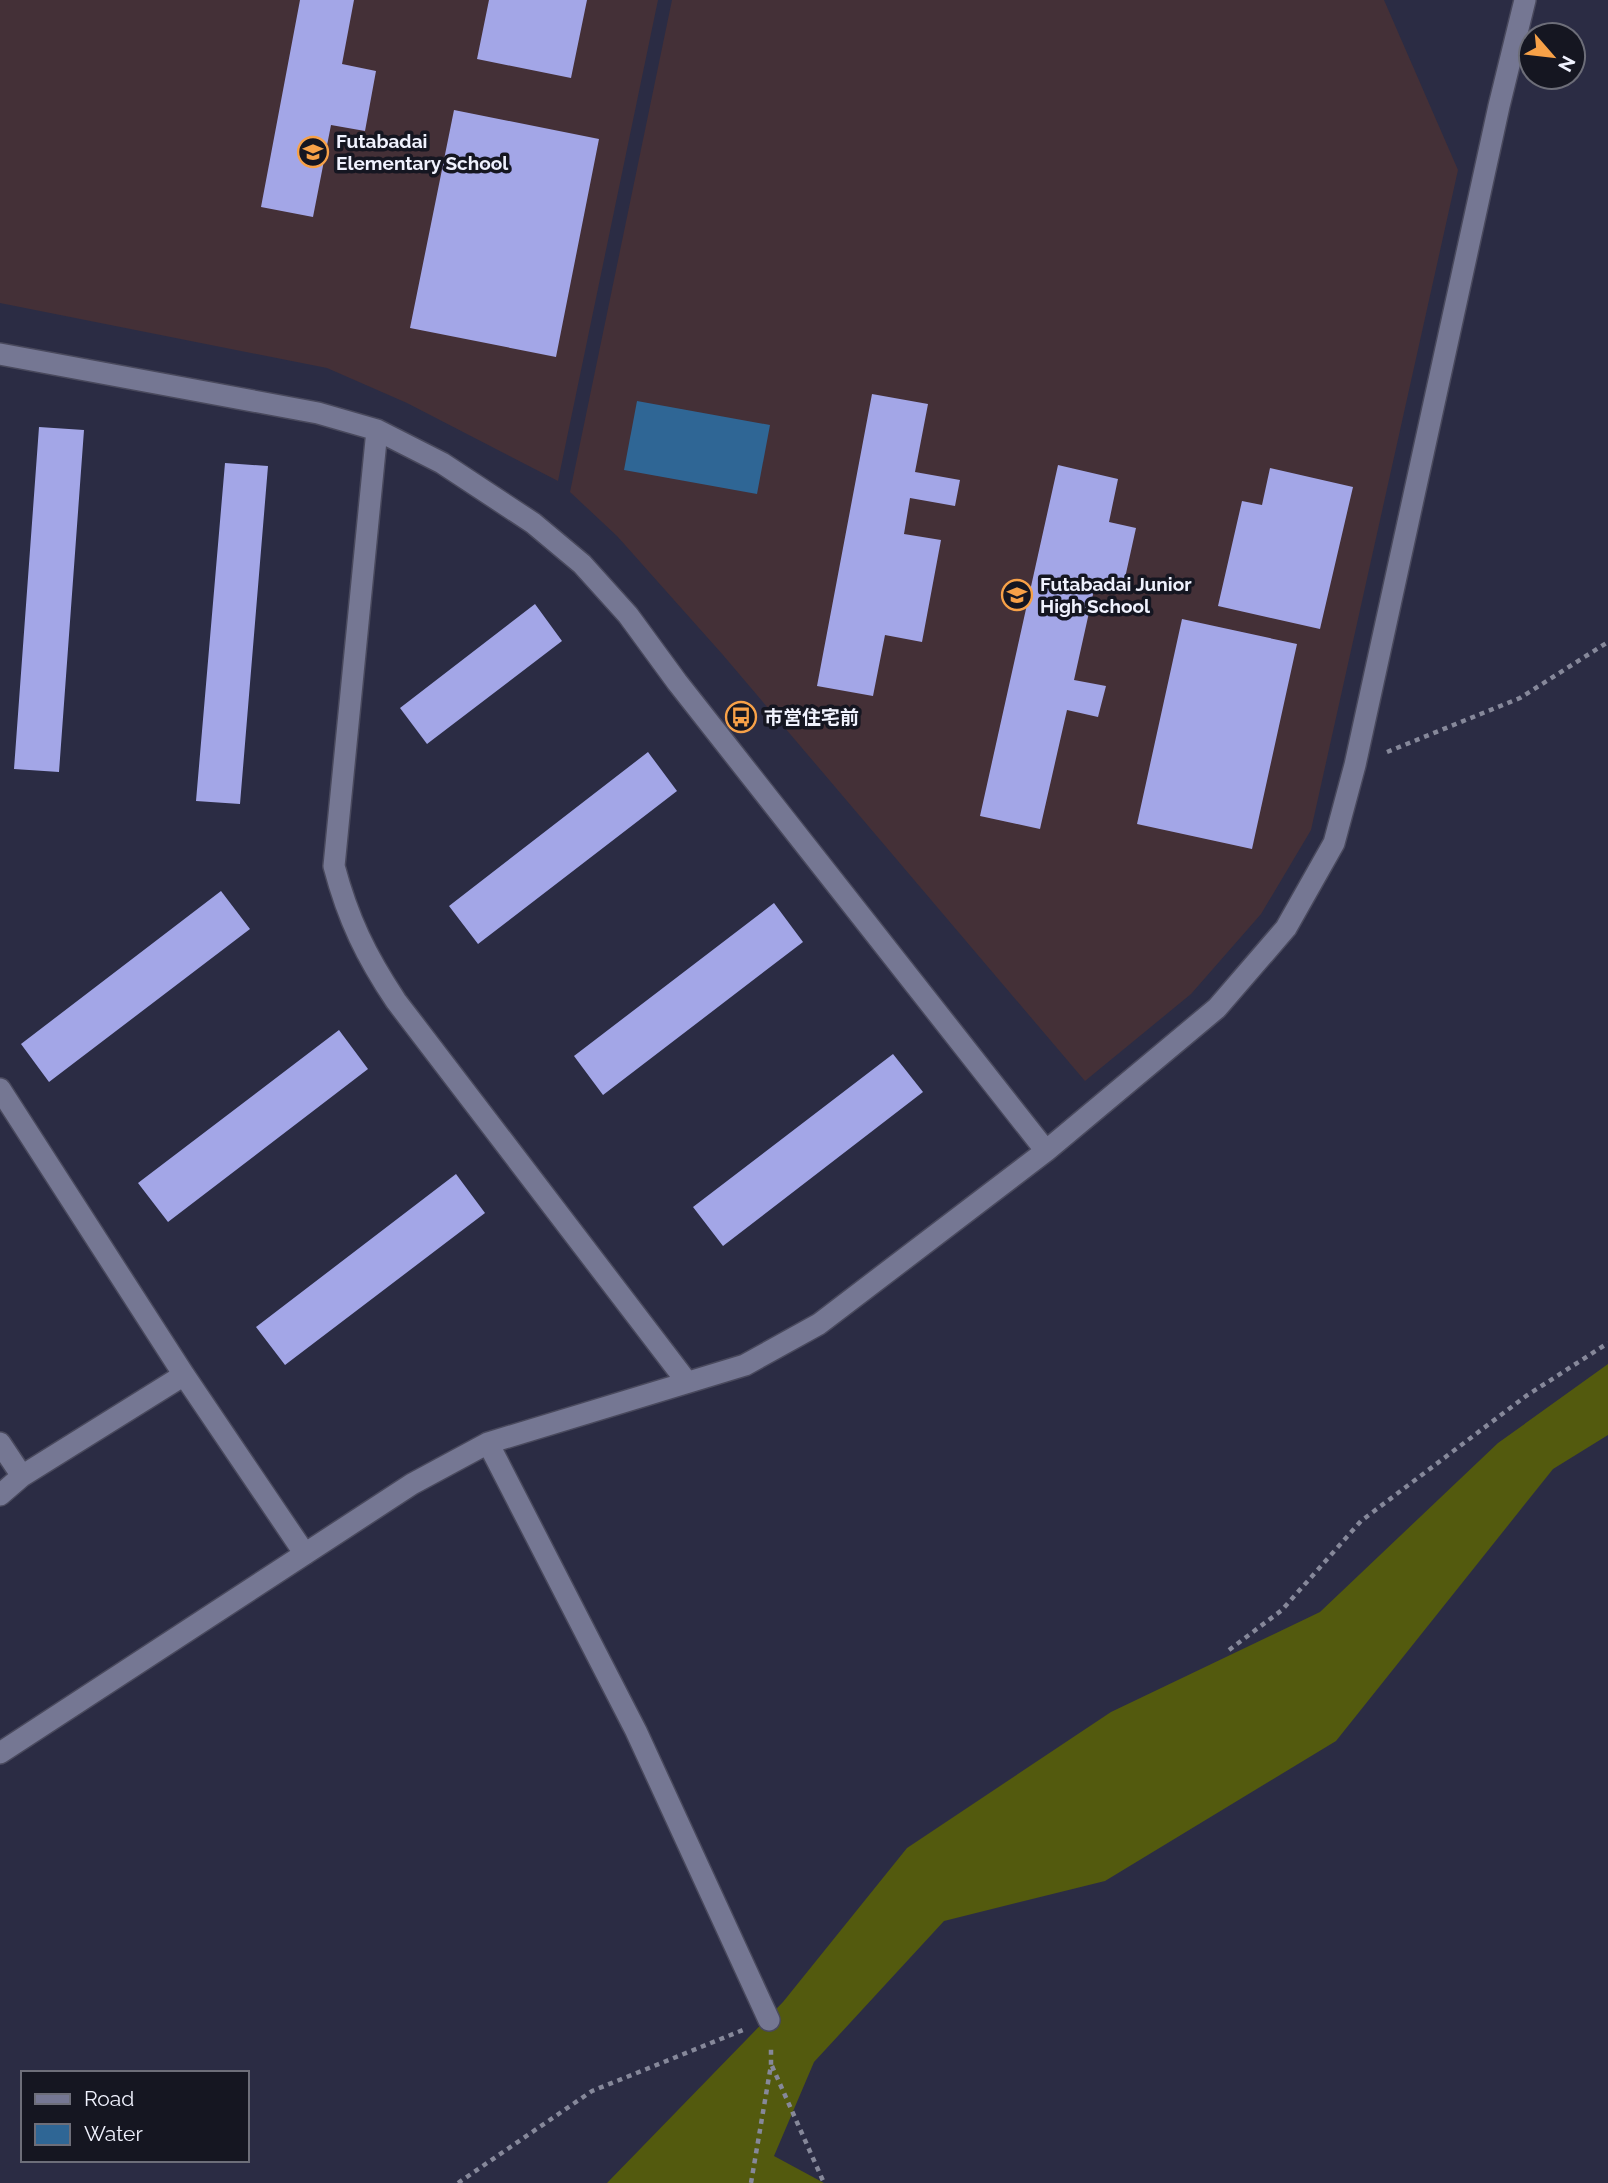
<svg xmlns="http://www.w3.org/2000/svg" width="1608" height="2183" viewBox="0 0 1608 2183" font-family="Raleway,'Noto Sans JP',sans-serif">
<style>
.education{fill:#443037}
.forest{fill:#535a0e}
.water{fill:#2f6695}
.building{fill:#a3a6e7}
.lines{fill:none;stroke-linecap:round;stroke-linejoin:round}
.minor-casing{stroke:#49495d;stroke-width:24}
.path{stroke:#86889a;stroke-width:4.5;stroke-dasharray:5 5;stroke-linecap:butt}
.minor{stroke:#757793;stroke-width:21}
.labels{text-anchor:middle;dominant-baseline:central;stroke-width:7;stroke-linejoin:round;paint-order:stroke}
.poi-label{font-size:19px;font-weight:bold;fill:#f0f2fe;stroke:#151621;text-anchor:start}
</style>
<rect width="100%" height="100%" fill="#2b2c44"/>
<!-- education -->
<path class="education" d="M0 0H658L558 481 407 403 327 368 0 303Z
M672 0H1384L1458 170 1311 830 1261 914 1191 994 1085 1081 723 655 617 536 570 492Z"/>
<!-- forest -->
<path class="forest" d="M1608 1364V1435L1553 1469 1336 1741 1105 1881 944 1921 814 2062 774 2156 824 2183H607L783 2002 907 1848 1111 1712 1320 1612 1498 1443Z"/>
<!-- water -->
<path class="water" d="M637 401 770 425 757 494 624 470Z"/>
<!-- building -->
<path class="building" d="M300 0H354L342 64 376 71 365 131 331 125 313 217 261 207Z
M489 0H587L571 78 477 59Z
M454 110 599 139 556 357 410 328Z
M872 394 928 404 915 472 960 480 955 506 910 498 904 534 941 540 922 642 885 635 873 696 817 686Z
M39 427 84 430 59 772 14 769Z
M225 463 268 466 240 804 196 801Z
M1058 465 1118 479 1109 522 1136 528 1123 587 1096 581 1074 680 1106 686 1098 717 1067 710 1040 829 980 816Z
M1270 468 1353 487 1320 629 1218 606 1242 501 1262 505Z
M535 604 562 641 427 744 400 708Z
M1182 619 1297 644 1252 849 1137 824Z
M648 752 677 791 478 944 449 906Z
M221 891 250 929 49 1082 21 1044Z
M774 903 803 942 603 1095 574 1056Z
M339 1030 368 1069 168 1222 138 1183Z
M893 1054 923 1092 723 1246 693 1207Z
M456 1174 485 1213 285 1365 256 1327Z"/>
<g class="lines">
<!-- minor casing -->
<g class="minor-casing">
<path id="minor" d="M0 354 318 413 377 430 442 463 533 523 582 564 628 615 677 682 1046 1151
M377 430 334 866C348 919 366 956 396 1001L687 1382
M0 1089 184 1375 305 1554
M0 1443 22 1476
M488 1443 636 1731 769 2020
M0 1495 22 1476 184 1375
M0 1753 412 1484 488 1443 745 1365 819 1324 1046 1151 1217 1008 1286 928 1334 843 1355 765 1499 106 1525 0"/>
</g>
<!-- path -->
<path class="path" d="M1387 752 1520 698 1608 642
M1229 1650 1282 1610 1361 1521 1526 1396 1608 1343
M772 2066 824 2183
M458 2183 592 2091 743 2030
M751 2183 771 2065V2049"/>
<!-- minor -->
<use href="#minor" class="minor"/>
</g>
<!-- icons -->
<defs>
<g id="school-ring" transform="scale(1.575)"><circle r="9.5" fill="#151621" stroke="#f7a148" stroke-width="1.5"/><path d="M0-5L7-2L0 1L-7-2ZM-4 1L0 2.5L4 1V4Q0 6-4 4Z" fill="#f7a148"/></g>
<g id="bus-ring" transform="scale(1.575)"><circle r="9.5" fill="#151621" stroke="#f7a148" stroke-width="1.5"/><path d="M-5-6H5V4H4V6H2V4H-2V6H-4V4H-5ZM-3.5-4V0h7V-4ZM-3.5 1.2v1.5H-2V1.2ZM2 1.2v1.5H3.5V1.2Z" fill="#f7a148"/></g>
</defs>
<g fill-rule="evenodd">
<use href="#school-ring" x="313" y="152"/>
<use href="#school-ring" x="1017" y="595"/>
<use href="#bus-ring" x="741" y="717"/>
</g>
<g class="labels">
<!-- poi labels -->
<g class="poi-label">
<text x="336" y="141">Futabadai<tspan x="336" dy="22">Elementary School</tspan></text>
<text x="1040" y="584">Futabadai Junior<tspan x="1040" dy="22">High School</tspan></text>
<text x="764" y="717">市営住宅前</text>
</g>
</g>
<!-- legend -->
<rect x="21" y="2071" width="228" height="91" fill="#151621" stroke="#6d6e79" stroke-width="2"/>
<rect x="35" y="2094" width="35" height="10" fill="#757793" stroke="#6d6e79" stroke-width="2"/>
<text x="84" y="2106" font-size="21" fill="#f0f2fe">Road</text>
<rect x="35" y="2124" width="35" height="21" fill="#2f6695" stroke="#6d6e79" stroke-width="2"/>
<text x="84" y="2141" font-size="21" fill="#f0f2fe">Water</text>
<!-- north arrow -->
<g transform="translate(1552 56) rotate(118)"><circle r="33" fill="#151621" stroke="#6d6e79" stroke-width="2"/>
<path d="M0-5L12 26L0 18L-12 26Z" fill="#f7a148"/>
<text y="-10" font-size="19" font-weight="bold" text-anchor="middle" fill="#f0f2fe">N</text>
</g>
</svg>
